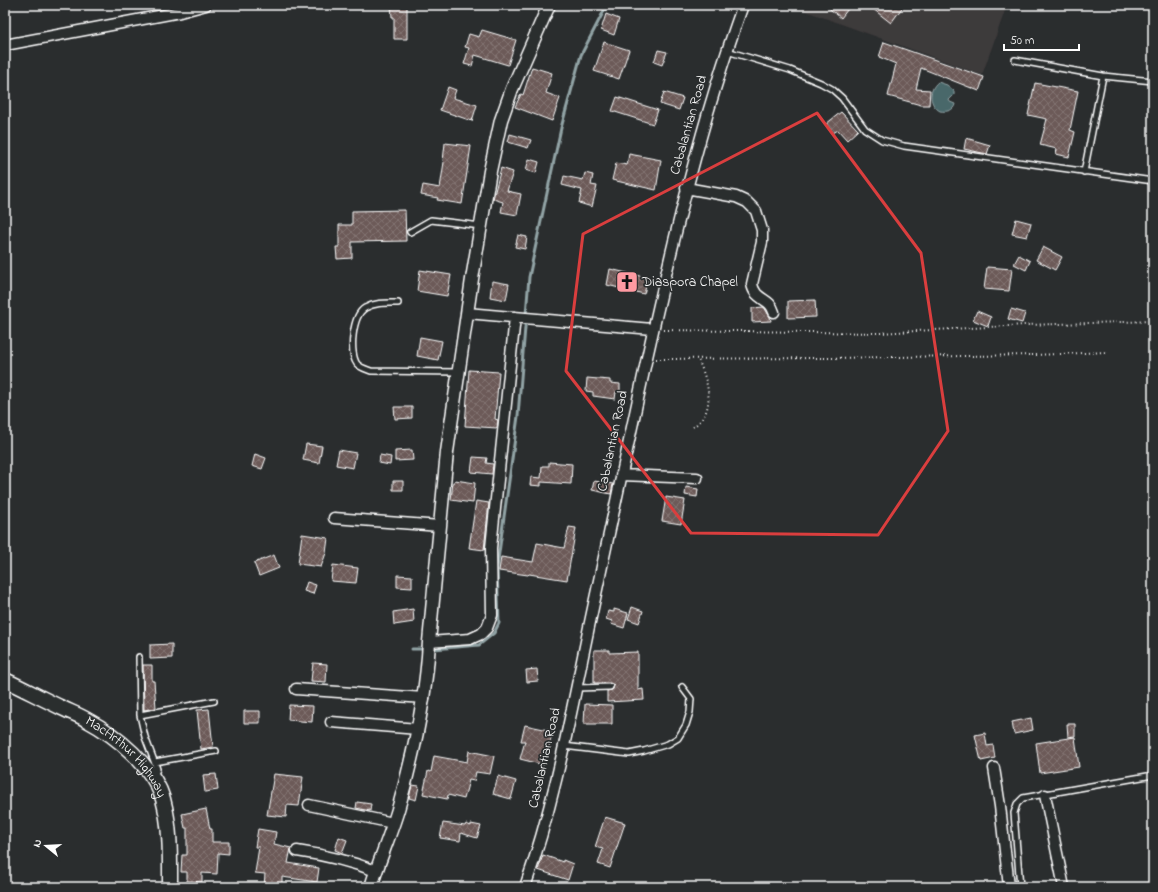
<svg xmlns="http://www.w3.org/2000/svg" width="1158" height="892" viewBox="0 0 1158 892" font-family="'Indie Flower',sans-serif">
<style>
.built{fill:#3e3a3b}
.water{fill:#49676b;stroke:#92a4a6}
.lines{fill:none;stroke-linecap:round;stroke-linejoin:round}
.stream{stroke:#92a4a6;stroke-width:3}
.building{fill:url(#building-cross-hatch);stroke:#fff}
.service-casing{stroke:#fff;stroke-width:8}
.minor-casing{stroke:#fff;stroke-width:13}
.tertiary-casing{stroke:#fff;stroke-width:15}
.secondary-casing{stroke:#fff;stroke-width:17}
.path{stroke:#fff;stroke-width:2;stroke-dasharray:1 3;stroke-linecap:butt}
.service{stroke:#2a2d2e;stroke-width:5}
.minor{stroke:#2a2d2e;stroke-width:10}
.tertiary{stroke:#2a2d2e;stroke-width:12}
.secondary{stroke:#2a2d2e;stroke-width:14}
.marked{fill:none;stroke:#da3e3e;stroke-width:3;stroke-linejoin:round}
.labels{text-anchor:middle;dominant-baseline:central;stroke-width:3.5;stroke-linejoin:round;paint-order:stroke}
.street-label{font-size:14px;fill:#fff;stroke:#2a2d2e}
.poi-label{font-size:14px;fill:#fff;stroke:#2a2d2e;text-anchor:start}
</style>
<defs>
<pattern id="building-cross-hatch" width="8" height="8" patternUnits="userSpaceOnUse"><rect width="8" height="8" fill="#6c5a58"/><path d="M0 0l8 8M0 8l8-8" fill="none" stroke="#827371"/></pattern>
</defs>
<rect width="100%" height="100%" fill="#2a2d2e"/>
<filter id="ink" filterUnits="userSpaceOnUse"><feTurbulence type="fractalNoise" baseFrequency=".025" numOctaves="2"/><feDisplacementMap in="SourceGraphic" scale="8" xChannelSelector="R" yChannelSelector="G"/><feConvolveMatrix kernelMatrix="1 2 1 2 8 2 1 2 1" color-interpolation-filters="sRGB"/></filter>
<g filter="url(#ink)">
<!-- built -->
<path class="built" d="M789 5H1007L982 75Z"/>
<!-- water -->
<path class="water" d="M938 82 947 85 954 91V95L949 100 950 102 955 104C954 111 946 112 940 111 929 105 928 90 938 82Z"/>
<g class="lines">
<!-- stream -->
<path class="stream" d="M412 649H422
M434 649 479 645 494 633 499 623 497 567 518 416 529 277 561 128 581 55 607 5"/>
</g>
<!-- building -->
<path class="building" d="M391 5H407V39H394V17H392Z
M825 5H851L841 18Z
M868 5H904L891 23Z
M606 14 619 19 614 35 601 30Z
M482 30 516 40 508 65 475 55 472 66 464 64 469 48 465 47 469 34 479 37Z
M604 42 629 50 619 79 594 71Z
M884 42 984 77 979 91 921 68 916 89 930 90 929 105H921L888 96 896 64 879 57Z
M658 50 667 52 662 65 654 62Z
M532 67 552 73 546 93 560 98 552 121 515 107 521 94 523 95Z
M1035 83 1078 91 1070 130 1075 132 1069 157 1056 154 1057 149 1040 145 1047 119 1028 115Z
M448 87 456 90 453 98 477 105 472 121 440 110Z
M664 92 683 98 679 110 660 104Z
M617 97 658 110 653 124 612 111Z
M841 112 858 130 847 140 838 130 833 133 826 124Z
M510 134 531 140 528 148 508 142Z
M966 138 990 145 987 154 964 149Z
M445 143 471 146 462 204 437 200 438 198 421 195 423 185 440 188 444 162 443 161Z
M629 154 661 160 656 190 612 180 616 163 627 165Z
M529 159 539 162 536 173 526 170Z
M501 168 513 172 507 191 521 194 517 215 501 212 503 202 493 199Z
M585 173 593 175 591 185 597 186 592 207 579 203 582 190 562 185 564 176 583 180Z
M405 210 406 241 352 242V258L337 259 336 247H339V225H352V211Z
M1016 219 1031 223 1027 237 1012 234Z
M518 235 527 237 525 249 515 247Z
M1043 247 1062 257 1055 270 1036 260Z
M1019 255 1030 261 1026 270 1014 264Z
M987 267 1012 269 1009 291 984 289Z
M610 269 648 278 644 294 607 285Z
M420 270 451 275 447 296 417 291Z
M492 281 509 284 506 300 490 297Z
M815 300 816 317 788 318V301Z
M764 307 770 317 771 321 752 322V308Z
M1011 309 1025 313 1022 323 1008 319Z
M977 311 991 317 988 326 973 320Z
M420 337 442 341 438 360 417 356Z
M469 370 499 372 495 419 498 420 497 428 465 426Z
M587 378 610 380V383L620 384V392H616L615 399 593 396V392L586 391Z
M394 407H412V418L395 419Z
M306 444 322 446 319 463 303 460Z
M339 450 356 453 353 468 336 465Z
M412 450 413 460 395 461V451Z
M255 454 266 458 262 469 252 466Z
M380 455 391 457 390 465 379 463Z
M473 457 487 458 486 463 493 464 492 474 471 472Z
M549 462 572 464 571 484 541 482V486L530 485 531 477 541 478 542 466H549Z
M455 480 475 483 473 503 451 500 453 482H454Z
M393 481H403V490H393Z
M594 481 613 484 611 494 592 490Z
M686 487 698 489 697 497 685 495Z
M666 497 685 500 681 524 662 521Z
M476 501 489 503 484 550 469 548Z
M569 527 576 528 567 580 529 574 528 575 499 571 501 557 533 562 537 543 564 548Z
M302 534 328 538 326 553 321 567 298 564Z
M274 555 279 568 259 576 254 563Z
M333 565 358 568 356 583 331 581Z
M397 575 412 576V588L397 587Z
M307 582 316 585 313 594 304 591Z
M632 607 643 611 639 623 628 619Z
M413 609 414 622 394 625 393 612Z
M614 609 628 613 624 628 611 624 612 621 606 619 608 611 614 612Z
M172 644V658L150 659V645Z
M594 650H609V653L638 652V690L643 689 644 700 607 702V691L612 690 614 686 610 683H594Z
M313 663 327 664 326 682 311 681Z
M143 665H152V681H154L156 708 144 710Z
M537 669 538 681 527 682 526 670Z
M585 704 612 705V724H584Z
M289 705 313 706 312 722 288 720Z
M209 709 213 747 201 749 197 710Z
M244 711H260V723H244Z
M1031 718 1033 730 1014 734 1012 722Z
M1067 724H1075V736L1068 737Z
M525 725 553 731 544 765 520 759 525 741H521Z
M985 733 987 746 993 745 995 758 981 761 975 735Z
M1075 737 1079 767 1040 773 1036 743Z
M469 751 494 756 490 774 476 772 474 781 469 780 464 799 448 795 447 799 423 794 428 771 431 772 434 756 467 762Z
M216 774 218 790 205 792 203 775Z
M274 774 303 777 299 806 287 805 286 817 267 815Z
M498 776 516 781 511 799 493 794Z
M412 785 419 786 416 800 409 798Z
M357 802 371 804 370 811 356 808Z
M206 809 210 829H212V842H229V854L218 853 217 874 202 873V882L187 881V872H181L182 855H187V828H185L182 814Z
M605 817 625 823 610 868 598 864 603 849 595 847Z
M443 823 465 826 466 824 471 826V824L481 826 477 838 461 833 460 841 440 838Z
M258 829 276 832 274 844 291 848 288 863 319 868 317 882 282 877V887H264L265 874 255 873 259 847H255Z
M339 837 347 840 342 853 335 850Z
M543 855 563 862V860L573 864 568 880 538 870Z"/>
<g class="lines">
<!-- service casing -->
<g class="service-casing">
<path id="service" d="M727 51 790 70 821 83 832 89 842 98 865 129 882 140 904 146 1153 181
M1015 60 1103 76 1084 172
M1103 76 1153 81
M410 232 431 220 481 226
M398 303C386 303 376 302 365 308 352 316 349 353 357 364 361 368 366 369 371 371L458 372
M139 657 140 715 145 737 157 769 154 776
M576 688 610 687
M140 715 214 701
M564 746 629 754 644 751 668 744 678 738 686 725 690 712 691 699 682 687
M155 762 216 751
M1020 887 1014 813 1017 804 1023 798 1153 775"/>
</g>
<!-- minor casing -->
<g class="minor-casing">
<path id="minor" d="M5 45 180 12 206 5
M686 188 736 197 747 202 756 211 762 230V242L752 284C755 301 770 297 774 312
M467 313 652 329
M621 475 697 478
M334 518 440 526
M429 642 470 639 481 634 487 628 492 615 491 548 494 518 515 317
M296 689 424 698
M331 722 418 729
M994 768 1000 806 1009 887
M1045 795 1064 887
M309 805 393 823
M297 851C324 855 350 861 376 871
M525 887C557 796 573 701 593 608 610 526 628 444 646 362 673 241 701 121 743 5"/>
</g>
<!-- tertiary casing -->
<g class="tertiary-casing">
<path id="tertiary" d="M371 887C379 860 391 834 399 806 414 753 426 698 429 642L447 452 472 279 490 171 501 120 512 89 549 5"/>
</g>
<!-- secondary casing -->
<g class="secondary-casing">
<g id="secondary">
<path id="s1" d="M5 680C24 689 43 699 62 708 70 712 79 715 87 720 117 736 153 766 163 799 171 828 170 858 170 887"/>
</g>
</g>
<!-- path -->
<path class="path" d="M664 330 879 333 1025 325 1153 321
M656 359 826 358 1034 355 1108 352
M693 427C697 424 702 420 704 416 714 398 705 376 698 359"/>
<!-- service -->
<use href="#service" class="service"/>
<!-- minor -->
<use href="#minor" class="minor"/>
<!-- tertiary -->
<use href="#tertiary" class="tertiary"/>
<!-- secondary -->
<use href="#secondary" class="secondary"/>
</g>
</g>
<!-- marked area -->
<path class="marked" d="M817 113 921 253 948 431 878 535 691 533 566 371 583 234Z"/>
<!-- icons -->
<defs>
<g id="church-square" transform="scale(1.15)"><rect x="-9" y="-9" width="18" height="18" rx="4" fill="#ff9aa2" stroke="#2a2d2e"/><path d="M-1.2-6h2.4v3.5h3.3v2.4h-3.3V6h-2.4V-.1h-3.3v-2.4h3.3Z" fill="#111"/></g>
</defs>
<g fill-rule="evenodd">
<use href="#church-square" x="627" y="282"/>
</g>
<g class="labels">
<!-- street labels -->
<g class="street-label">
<text transform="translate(689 125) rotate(-74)">Cabalantian Road</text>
<text transform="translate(613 441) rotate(-78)">Cabalantian Road</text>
<text transform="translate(545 758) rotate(-77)">Cabalantian Road</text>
<text stroke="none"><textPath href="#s1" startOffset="146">MacArthur Highway</textPath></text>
</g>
<!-- poi labels -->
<g class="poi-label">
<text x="642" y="282">Diaspora Chapel</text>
</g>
</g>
<!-- margin -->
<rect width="1158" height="892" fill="none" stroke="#2a2d2e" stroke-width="20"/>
<rect x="10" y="10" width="1138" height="872" fill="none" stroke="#fff" stroke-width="1.5" filter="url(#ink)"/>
<!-- north arrow -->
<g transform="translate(46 846) rotate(288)" stroke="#2a2d2e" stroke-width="3" paint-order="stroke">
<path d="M0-3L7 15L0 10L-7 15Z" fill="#ffffff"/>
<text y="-6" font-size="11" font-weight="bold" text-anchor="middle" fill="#ffffff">N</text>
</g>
<!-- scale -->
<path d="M1004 44v6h75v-6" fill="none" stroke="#ffffff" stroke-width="2"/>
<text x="1010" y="44" font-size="12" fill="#ffffff" stroke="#2a2d2e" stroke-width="3" paint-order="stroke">50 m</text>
</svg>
